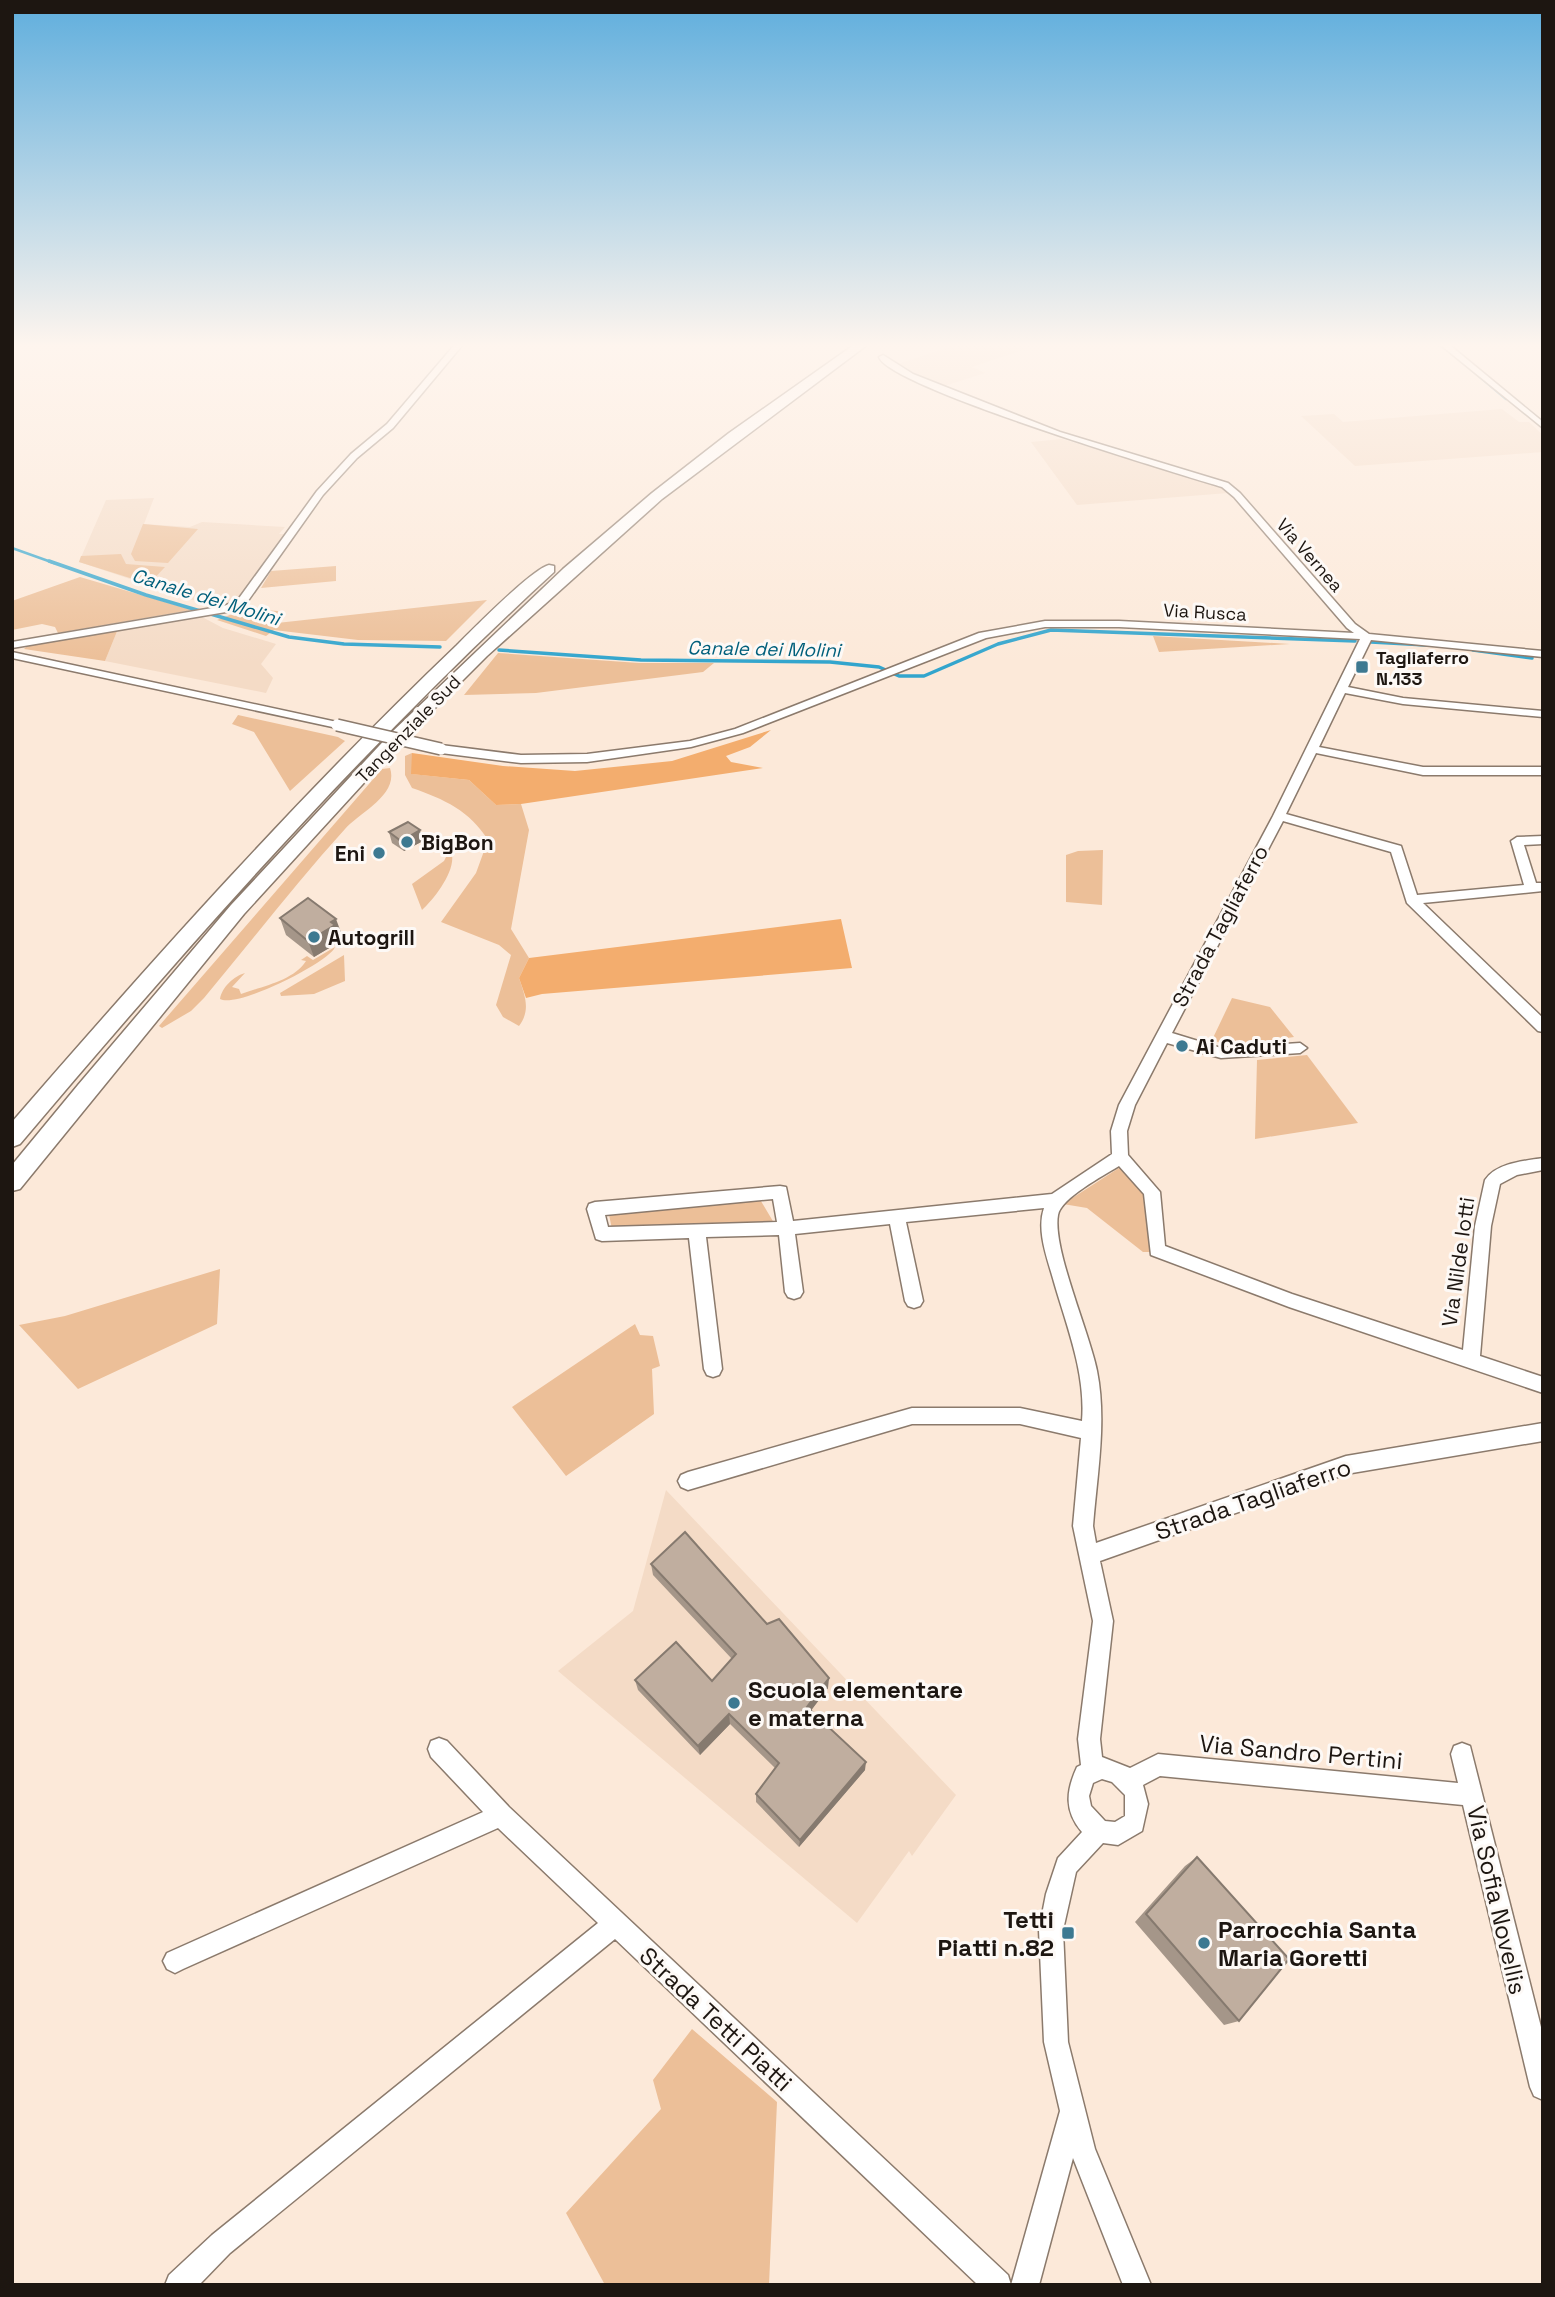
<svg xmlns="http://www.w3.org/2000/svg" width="1555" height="2297" viewBox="0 0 1555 2297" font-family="'Space Grotesk',sans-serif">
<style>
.built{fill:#f4dbc6}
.green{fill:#ecbf98}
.forest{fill:#f3ad6e}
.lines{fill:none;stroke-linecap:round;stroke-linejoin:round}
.stream-far1{stroke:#32a5cd;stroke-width:2.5}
.stream{stroke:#32a5cd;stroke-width:3.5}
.minor-casing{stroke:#8b7a6c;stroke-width:3}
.highway-casing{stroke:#8b7a6c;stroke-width:3}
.minor{fill:#fff;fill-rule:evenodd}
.highway{fill:#fff;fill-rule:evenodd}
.minor-bridge-casing{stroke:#8b7a6c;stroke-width:14;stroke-linecap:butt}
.minor-bridge{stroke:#fff;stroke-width:11}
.wall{fill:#a59689}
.shaded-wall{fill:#867a6f}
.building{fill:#c0ae9f;stroke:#867a6f;stroke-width:2}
.poi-dot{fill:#3d7991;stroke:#fdf9f6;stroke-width:2.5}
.labels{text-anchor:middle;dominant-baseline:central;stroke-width:6;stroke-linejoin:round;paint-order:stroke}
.far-street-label{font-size:18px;fill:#1d1611;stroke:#fdf9f6}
.far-poi-label{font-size:18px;font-weight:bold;fill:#1d1611;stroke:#fdf9f6;text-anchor:start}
.far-water-label{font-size:19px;font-style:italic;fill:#005f7b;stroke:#fdf9f6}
.poi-label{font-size:21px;font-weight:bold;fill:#1d1611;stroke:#fdf9f6;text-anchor:start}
.street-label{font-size:21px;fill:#1d1611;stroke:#fdf9f6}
.near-street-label{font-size:24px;fill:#1d1611;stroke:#fdf9f6}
.near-poi-label{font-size:24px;font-weight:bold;fill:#1d1611;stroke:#fdf9f6;text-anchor:start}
</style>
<rect width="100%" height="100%" fill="#fce9d9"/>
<!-- built -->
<path class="built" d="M964 342H1046L972 367 985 373 941 387 895 365Z
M1502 409 1519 422H1529L1543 435V452L1355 466 1301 416 1334 414 1343 422Z
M1062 439 1217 484 1228 493 1077 505 1031 442Z
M154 498 144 524 190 527 202 522 285 527 279 534H285L235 604 211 606 79 562 106 500Z
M202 617 223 628 276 644 261 664 273 678 266 693 105 661 118 629Z
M666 1490 956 1795 912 1856 909 1851 857 1923 558 1671 633 1611Z"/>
<!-- green -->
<path class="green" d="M143 524 198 529 168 563 135 561 131 554Z
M121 554 126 564 165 567 149 584 79 562 81 556Z
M336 566V581L261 588 271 571Z
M80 577 192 610 58 633 55 627 42 624 12 630V601Z
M487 600 446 641 358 640 274 630 266 636 217 620 245 609 278 611 277 623Z
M118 629 105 661 24 649 29 644Z
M1153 636 1290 644 1159 652Z
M498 653 639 663H714L703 672 536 693 464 695Z
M238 715 338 737 345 741 290 791 254 732 232 724Z
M412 753V774L469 780 496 805 521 804 529 830 511 929 529 958 519 978C525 996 531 1010 519 1026L503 1017 496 1005 511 955 499 945 441 922 476 873 488 840C470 811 444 799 412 788L405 775V756Z
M390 768C399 795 359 813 345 829 296 883 251 942 204 998L191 1011 162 1028 159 1026 382 769Z
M450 849C460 866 435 898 422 910L412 884 444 861Z
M1103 850 1102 905 1066 902V855L1078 851Z
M335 947C331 961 237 1009 220 999 222 987 234 976 245 973L232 987 239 989 241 994C263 986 293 981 306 961L301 960 307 956 313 960Z
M344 955 345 981 314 994 281 996 280 993Z
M1232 998 1270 1007 1294 1037 1230 1046 1212 1040Z
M1307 1055 1358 1123 1255 1139 1257 1060Z
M1122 1166 1146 1192 1150 1252H1143L1087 1208 1063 1204Z
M758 1196 774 1223 612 1229 608 1210Z
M220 1269 217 1324 78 1389 19 1325 65 1316Z
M635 1324 640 1335 653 1336 660 1366 652 1369 654 1414 566 1476 512 1407Z
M692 2029 777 2102 769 2285H605L566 2213 661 2109 653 2080Z"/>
<!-- forest -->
<path class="forest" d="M771 730 750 747 726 756 731 762 763 768 521 804 496 805 469 780 411 774 412 753 503 766 575 771 672 761Z
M841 919 852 968 542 994 526 998 519 978 529 958Z"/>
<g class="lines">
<!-- stream-far1 -->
<path class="stream-far1" d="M1433 342 1449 351 1506 399
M12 548 54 563"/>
<!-- stream -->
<path class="stream" d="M49 561 146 595 289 637 344 644 440 647
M1371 642 1426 645
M499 650 641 660 830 662 879 667 899 676H924L998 644 1051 630 1355 641
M1473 650 1532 658"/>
<!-- minor casing -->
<g class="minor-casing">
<path id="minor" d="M457 342H465L393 428 357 458 323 495 245 605 226 612 12 648V642L224 606 237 601 317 491 351 454 387 424Z
M1437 342H1446L1543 422V428Z
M883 355 913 374 1060 432 1228 483 1240 493 1355 624 1369 634 1543 651V657L1371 640 1348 687 1403 698 1543 711V717L1403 704 1345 693 1319 747 1423 767H1543V775H1423L1316 753 1286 814 1401 846 1417 895 1524 885 1511 841 1517 837 1543 836V844L1524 845 1536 883H1543V891L1423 903 1543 1018V1032L1538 1031 1407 903 1391 852 1283 821 1172 1033 1221 1048 1300 1043 1307 1048 1300 1053 1221 1058 1167 1043 1135 1105 1127 1131 1128 1155 1160 1192 1165 1246 1292 1294 1463 1350 1475 1226 1485 1180C1496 1163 1524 1161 1543 1158V1170L1517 1175 1500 1184 1491 1226 1480 1356 1543 1377V1393L1289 1307 1151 1255 1144 1194 1119 1166C1103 1176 1061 1198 1058 1215 1052 1248 1090 1334 1097 1371 1107 1421 1097 1475 1093 1526L1096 1543 1346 1456 1543 1423V1441L1346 1474 1100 1561 1113 1621 1100 1739 1102 1757 1130 1768 1158 1754 1458 1783 1451 1754 1454 1746 1462 1743 1470 1746 1543 2035V2100L1534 2096 1530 2087 1463 1805 1160 1776 1143 1785 1148 1804 1142 1831 1118 1845 1103 1843 1076 1872 1063 1930 1068 2042 1095 2149 1151 2285H1123L1073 2158 1039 2285H978L615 1939 230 2253 199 2285H165L169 2275 212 2235 598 1923 498 1828 183 1969 175 1973 167 1969 163 1961 167 1953 483 1812 431 1757 428 1749 431 1741 439 1738 447 1741 509 1807 1008 2275 1011 2285 1060 2111 1044 2042 1039 1930 1046 1894 1058 1858 1082 1832C1064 1811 1066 1791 1077 1767L1081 1765 1078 1739 1093 1621 1073 1526 1081 1438 1020 1424H912L688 1490 681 1487 678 1481 681 1475 688 1472 912 1408H1020L1082 1421C1086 1374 1067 1327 1054 1282 1048 1260 1036 1231 1044 1208L906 1222 923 1301 920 1306 914 1308 908 1306 905 1301 890 1224 795 1234 803 1292 800 1297 794 1299 788 1297 785 1292 779 1235 706 1237 722 1369 719 1375 713 1377 707 1375 704 1369 689 1238 602 1241 596 1239 587 1209 589 1204 595 1202 780 1186 786 1187 793 1221 1052 1194 1112 1154 1111 1131 1119 1105 1273 816 1360 639 1119 627H1045L986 638 743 733 691 747 587 762 521 763 441 753 435 749 441 745 521 755 587 754 690 741 735 729 979 633 1045 621H1119L1354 633 1347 628 1234 497 1222 487C1176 473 889 387 879 357ZM773 1199 777 1222 608 1227 605 1215ZM1102 1779 1112 1782 1125 1795V1816L1115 1822 1105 1821 1091 1806 1089 1796 1093 1783Z
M12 652 337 722 343 725 337 728 12 658Z"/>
</g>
<!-- highway casing -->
<g class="highway-casing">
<path id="highway" d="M858 342H871L662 499 487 656 404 739 244 914 20 1189 12 1191V1165L78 1085 231 905 392 732 563 569 652 493 729 433Z
M549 565 554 566V572C361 749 189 944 20 1144L12 1147V1122C155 957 300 795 457 645 473 629 532 569 549 565Z"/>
</g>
<!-- minor -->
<use href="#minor" class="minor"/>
<!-- highway -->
<use href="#highway" class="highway"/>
<!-- minor-bridge casing -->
<g class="minor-bridge-casing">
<path id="minor-bridge" d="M337 725 441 749"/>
</g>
<!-- minor-bridge -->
<use href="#minor-bridge" class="minor-bridge"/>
</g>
<!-- wall -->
<path class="wall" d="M389 832 423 841 404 851 392 843Z
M280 918 342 935 339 937 341 941 314 957 286 935Z
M651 1564 767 1624 828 1688 811 1710 865 1770 799 1847 756 1802V1794L775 1768 730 1724 700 1755 638 1690 635 1680 712 1681 732 1659 653 1575Z
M1197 1857 1239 2021 1224 2025 1135 1922 1185 1866Z"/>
<!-- shaded-wall -->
<path class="shaded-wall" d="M420 830 423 841 404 851 401 841Z
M336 919 342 935 339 937 341 941 314 957 308 941Z
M829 1678 828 1688 807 1716V1707Z
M729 1714 730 1724 700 1755 698 1746Z
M866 1762 865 1770 799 1847 800 1840Z"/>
<!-- building -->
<path class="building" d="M408 822 420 830 401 841 389 832Z
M308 898 336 919 331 922 335 925 308 941 280 918Z
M685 1532 767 1624 779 1619 829 1678 807 1707 866 1762 800 1840 756 1794 779 1763 729 1714 698 1746 635 1680 676 1642 712 1681 736 1654 651 1564Z
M1197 1857 1289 1959 1239 2021 1146 1914Z"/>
<!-- sky -->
<linearGradient id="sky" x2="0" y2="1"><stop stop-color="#5faedd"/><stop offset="0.52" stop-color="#fef5ee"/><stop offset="1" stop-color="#fef5ee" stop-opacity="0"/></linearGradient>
<rect width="1555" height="664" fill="url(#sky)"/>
<!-- markers -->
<g class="poi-dot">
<rect x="1355" y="660" width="14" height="14" rx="3.5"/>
<circle cx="407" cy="842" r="7"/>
<circle cx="379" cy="853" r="7"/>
<circle cx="314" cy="937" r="7"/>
<circle cx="1182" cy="1046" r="7"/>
<circle cx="734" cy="1703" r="7"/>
<rect x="1061" y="1926" width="14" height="14" rx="3.5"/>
<circle cx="1204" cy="1943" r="7"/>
</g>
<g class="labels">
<!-- far-street labels -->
<g class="far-street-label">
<text transform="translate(1310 555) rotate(49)">Via Vernea</text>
<text transform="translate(1205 612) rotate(3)">Via Rusca</text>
<text transform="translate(408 729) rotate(-46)">Tangenziale Sud</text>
</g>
<!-- far-poi labels -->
<g class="far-poi-label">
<text x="1376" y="657">Tagliaferro<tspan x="1376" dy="21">N.133</tspan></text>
</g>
<!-- far-water labels -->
<g class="far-water-label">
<text transform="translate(206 597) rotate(17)">Canale dei Molini</text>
<text transform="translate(764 649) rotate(1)">Canale dei Molini</text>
</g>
<!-- poi labels -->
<g class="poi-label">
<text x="421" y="842">BigBon</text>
<text x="365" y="853" text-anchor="end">Eni</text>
<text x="328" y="937">Autogrill</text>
<text x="1196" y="1046">Ai Caduti</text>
</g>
<!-- street labels -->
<g class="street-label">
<text transform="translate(1220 926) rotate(-62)">Strada Tagliaferro</text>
<text transform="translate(1458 1262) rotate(-82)">Via Nilde Iotti</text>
</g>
<!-- near-street labels -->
<g class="near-street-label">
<text transform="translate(1253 1499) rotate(-19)">Strada Tagliaferro</text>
<text transform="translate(1301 1752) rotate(5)">Via Sandro Pertini</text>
<text transform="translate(1497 1900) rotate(77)">Via Sofia Novellis</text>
<text transform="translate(716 2019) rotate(43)">Strada Tetti Piatti</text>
</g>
<!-- near-poi labels -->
<g class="near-poi-label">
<text x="748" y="1689">Scuola elementare<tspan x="748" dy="28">e materna</tspan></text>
<text x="1054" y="1919" text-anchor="end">Tetti<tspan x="1054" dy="28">Piatti n.82</tspan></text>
<text x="1218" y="1929">Parrocchia Santa<tspan x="1218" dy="28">Maria Goretti</tspan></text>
</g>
</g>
<!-- border -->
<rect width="1555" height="2297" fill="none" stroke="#1d1611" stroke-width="28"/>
</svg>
